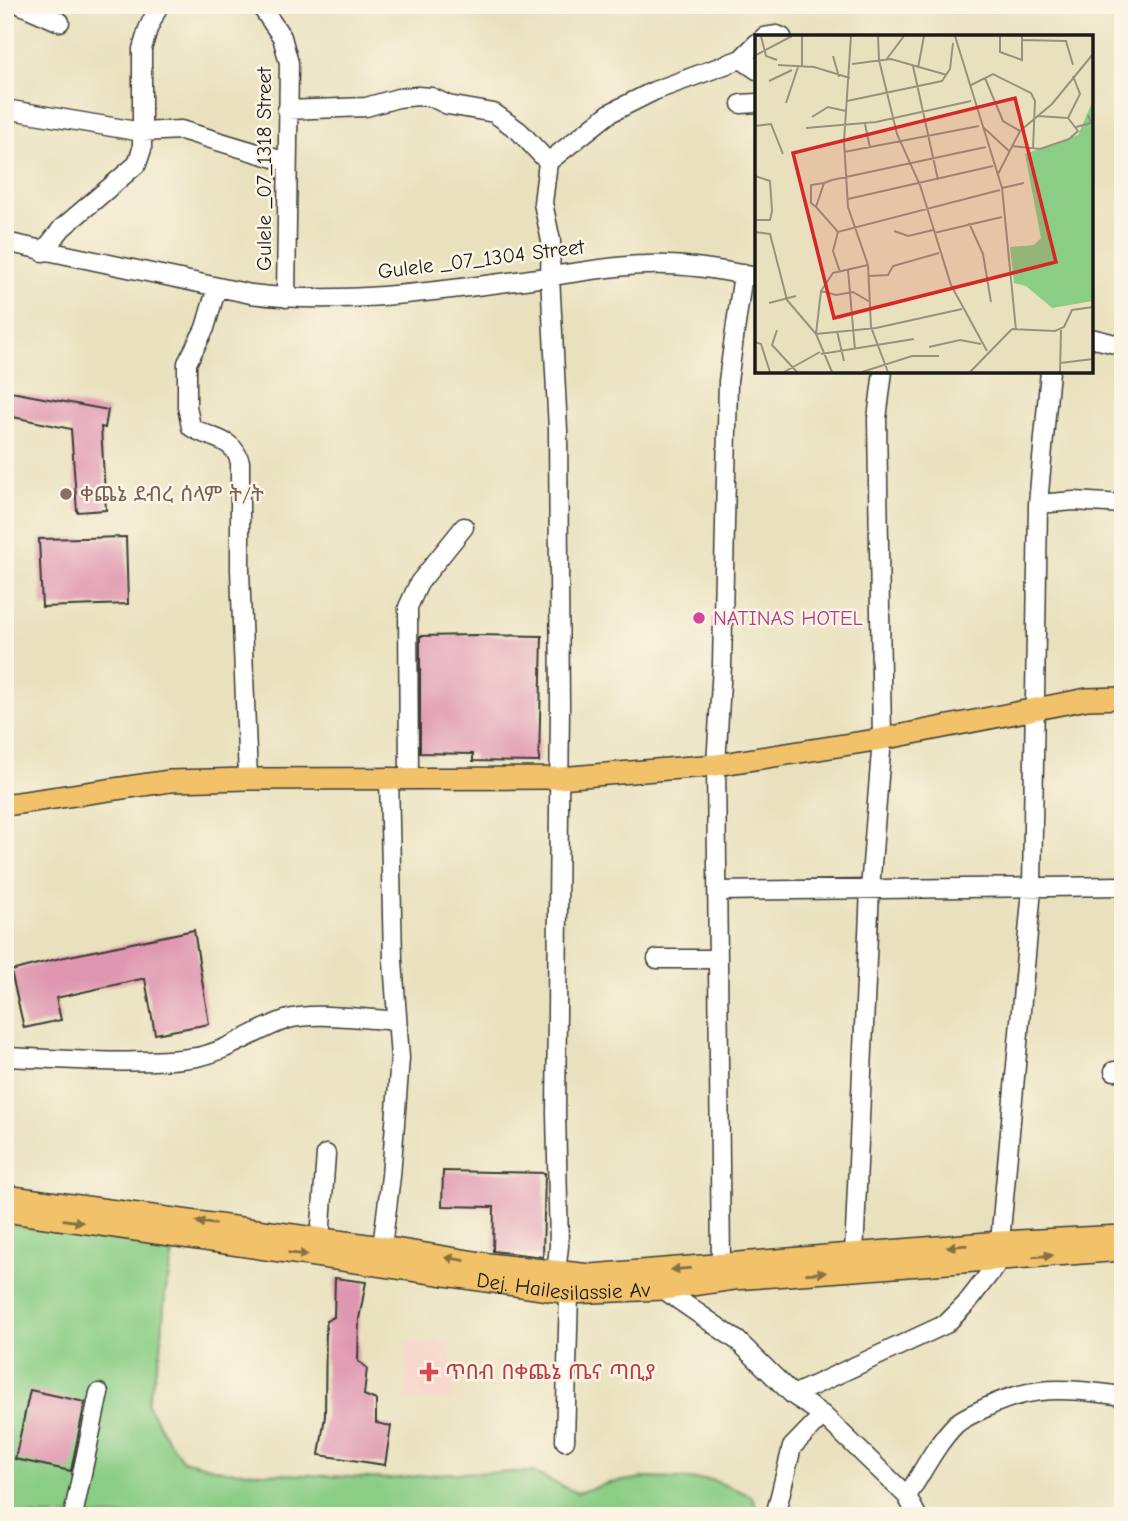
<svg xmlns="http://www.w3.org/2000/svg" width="1128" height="1521" viewBox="0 0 1128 1521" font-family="'Comic Neue','Noto Sans Ethiopic',sans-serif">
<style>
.built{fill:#f7d1c8}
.green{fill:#8acd85;stroke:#537450;stroke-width:2}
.building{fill:#df97b1}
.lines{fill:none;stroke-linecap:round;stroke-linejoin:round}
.minor-casing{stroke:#3b3a34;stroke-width:21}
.major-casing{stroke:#3b3a34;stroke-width:24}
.minor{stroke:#fff;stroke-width:18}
.major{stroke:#f2c26a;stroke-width:21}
.oneway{fill:#876f43}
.education-dot{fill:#8d6e63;stroke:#fcf5e5;stroke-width:2.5}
.hotel-dot{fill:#d1479c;stroke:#fcf5e5;stroke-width:2.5}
.health-dot{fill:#e0444e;stroke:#fcf5e5;stroke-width:2.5}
.labels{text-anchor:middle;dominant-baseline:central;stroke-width:5;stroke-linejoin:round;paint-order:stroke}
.street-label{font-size:21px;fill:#1c1c1c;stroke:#fcf5e5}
.education-label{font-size:21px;fill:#785e54;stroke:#fcf5e5;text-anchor:start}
.hotel-label{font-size:21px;fill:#b23c85;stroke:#fcf5e5;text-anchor:start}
.health-label{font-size:21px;fill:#be3a42;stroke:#fcf5e5;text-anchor:start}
.inset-road{fill:none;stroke:#97927d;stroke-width:2}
.view{fill:#d62828;fill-opacity:0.15;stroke:#d62828;stroke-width:3.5}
.inset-edge{fill:none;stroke:#1c1c1c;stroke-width:3.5}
</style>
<rect width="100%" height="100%" fill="#fcf5e5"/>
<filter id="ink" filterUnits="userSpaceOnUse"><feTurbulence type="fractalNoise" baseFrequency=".0143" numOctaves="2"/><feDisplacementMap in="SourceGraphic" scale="14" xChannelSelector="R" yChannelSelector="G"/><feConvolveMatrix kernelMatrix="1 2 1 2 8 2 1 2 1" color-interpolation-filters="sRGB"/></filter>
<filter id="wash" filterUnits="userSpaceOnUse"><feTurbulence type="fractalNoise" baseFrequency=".00686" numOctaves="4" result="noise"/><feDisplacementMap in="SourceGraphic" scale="28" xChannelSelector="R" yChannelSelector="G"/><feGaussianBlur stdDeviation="1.57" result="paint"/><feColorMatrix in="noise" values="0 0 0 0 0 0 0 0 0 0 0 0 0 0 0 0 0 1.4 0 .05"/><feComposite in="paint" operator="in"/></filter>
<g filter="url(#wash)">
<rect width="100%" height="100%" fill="#e9e1bd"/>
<!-- built -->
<path class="built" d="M406 1343H451L452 1400H407Z"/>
<!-- green -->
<path class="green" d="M5 1225 174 1248 165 1294 161 1350 147 1404 167 1439 183 1460 226 1471 390 1479 448 1473 532 1472 577 1493 609 1483 643 1478 712 1480 750 1495 762 1516H5Z"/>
<g id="blocks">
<!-- building -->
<path class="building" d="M6 391 108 410 105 428 101 427 106 510 77 512 71 429 8 416 9 410 5 409Z
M126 537 128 604 42 607 39 539Z
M476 635 542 636 539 762 473 761V754L420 753V636Z
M194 930 209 1024 155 1034 145 979H141L56 998 61 1020 24 1028 11 971 60 958Z
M443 1171 545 1173 543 1257 493 1251 494 1207 442 1206Z
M335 1278 366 1282 359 1319 358 1361 367 1368 364 1395 376 1400V1423L391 1426 385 1465 319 1455 325 1416 326 1321 334 1317Z
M30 1390 85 1402 71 1471 15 1459Z"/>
</g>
</g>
<g filter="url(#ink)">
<use href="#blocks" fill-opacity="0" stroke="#3b3a34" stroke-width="2"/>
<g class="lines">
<!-- minor casing -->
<g class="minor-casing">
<path id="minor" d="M21 5 60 22
M260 5 282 37 289 63 286 298
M764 37 777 35 782 37
M741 59 757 43
M741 104 757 103
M5 109 142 132 181 130 287 162
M287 110 366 107 398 98 417 96 431 97 448 105 494 113 519 131 548 162
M5 242 251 294C344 306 447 290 539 278 575 273 609 266 645 265 683 263 720 270 757 277
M43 252 62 228 137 164 142 149V49L148 29 159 5
M217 287 205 328 187 363V406L191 427C212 440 233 437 240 462V570L248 779
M1091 338 1123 346
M1038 504 1074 501 1123 504
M409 778 408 607 419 583 464 527
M718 891 1123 886
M657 959H718
M5 1057C66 1059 137 1066 197 1057 228 1051 256 1030 285 1020 312 1011 368 1019 397 1021
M1114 1071H1123
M320 1239 326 1154
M1000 1242 1032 889 1038 504 1050 371
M382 1247 391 1176 400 1058 393 961 389 777
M854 1255 870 889 882 739 877 419 883 371
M721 1265 716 765 722 666 728 381 743 274
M556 1273 559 1246 556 1113 560 706 558 430 550 276 551 241 543 203 548 162 610 113 654 91 741 59 757 70
M663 1289 738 1341 793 1395 823 1415 907 1496 917 1516
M793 1395 946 1324 966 1304 1000 1260
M565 1441 569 1293
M907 1496C922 1473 936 1444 956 1424 964 1417 975 1413 985 1408 1036 1383 1068 1389 1123 1396
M73 1516 99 1393
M775 1516 792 1447 823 1415"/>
</g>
<!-- major casing -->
<g class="major-casing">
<g id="major">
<path d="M5 805 170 781 248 779 559 778 716 765 882 739 1087 699 1123 698"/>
<path d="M5 1196 382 1247 488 1264 591 1275 1000 1242 1123 1236"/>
<path id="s1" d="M5 1211 569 1293 663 1289 734 1279 1123 1250"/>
</g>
</g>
<!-- minor -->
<use href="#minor" class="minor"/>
<!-- major -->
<use href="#major" class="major"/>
</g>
<!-- one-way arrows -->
<defs><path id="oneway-solid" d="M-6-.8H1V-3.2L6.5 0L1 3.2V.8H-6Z" transform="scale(1.75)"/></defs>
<g class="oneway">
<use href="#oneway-solid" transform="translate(73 1221) rotate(8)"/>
<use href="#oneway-solid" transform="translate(206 1223) rotate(-172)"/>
<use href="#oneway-solid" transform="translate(957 1246) rotate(175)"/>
<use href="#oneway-solid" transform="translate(298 1254) rotate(8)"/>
<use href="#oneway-solid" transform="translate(1043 1256) rotate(-4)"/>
<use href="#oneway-solid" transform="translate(455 1259) rotate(-171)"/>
<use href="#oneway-solid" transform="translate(681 1269) rotate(175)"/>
<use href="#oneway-solid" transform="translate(816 1273) rotate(-4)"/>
</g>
</g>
<!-- markers -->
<circle class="education-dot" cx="66" cy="494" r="7"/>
<circle class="hotel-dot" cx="699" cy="618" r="7"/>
<path class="health-dot" d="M425.5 1361.5h7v7h7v7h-7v7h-7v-7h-7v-7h7z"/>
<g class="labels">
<!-- street labels -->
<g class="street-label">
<text transform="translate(264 169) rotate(-90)">Gulele _07_1318 Street</text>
<text transform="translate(481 259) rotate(-7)">Gulele _07_1304 Street</text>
<text stroke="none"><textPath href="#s1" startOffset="564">Dej. Hailesilassie Av</textPath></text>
</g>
<!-- education labels -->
<g class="education-label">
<text x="80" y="494">ቀጨኔ ደብረ ሰላም ት/ት</text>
</g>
<!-- hotel labels -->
<g class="hotel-label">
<text x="713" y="618">NATINAS HOTEL</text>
</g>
<!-- health labels -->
<g class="health-label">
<text x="445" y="1372">ጥበብ በቀጨኔ ጤና ጣቢያ</text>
</g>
</g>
<!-- overview -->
<g transform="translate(755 35)">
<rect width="338" height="338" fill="#e9e1bd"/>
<path d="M338 65V266L297 273 271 251 259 248 255 212 279 210 286 203 270 119 323 100Z" fill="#8acd85"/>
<path class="inset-road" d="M6 1 11 21 22 25M96 1 89 106 93 172 113 230 116 292 133 337M123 1 124 25 142 99 165 150 196 250 232 316M200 1 247 153 261 295M245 1V17L267 25V1M267 5 311 6 318 30M1 20 37 1M78 21 84 42M131 25 149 1M97 29 136 24 192 40M23 30 59 32 95 43M47 31V1M158 31 183 145M163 33 169 1M230 43 248 86 265 96M14 46 37 35M216 50 238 39 276 58 280 66 278 114M92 66 187 46 195 34 198 8M31 68 43 32M282 81 313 83M57 82 73 72 91 76M313 83 325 59 318 41M110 89 115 113M0 91 16 89 28 119M228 92 254 116M321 92 336 88 333 80M51 93 121 87 216 66M257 111 285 114 314 104 323 96 313 83M231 112 77 145 69 148 61 172 83 197 245 155M89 117 224 91M243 139 265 96 297 69 338 19M0 141 15 146 17 176 15 185H0M247 153 269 148M93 164 238 131M61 172 56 168V150L69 148M214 188 228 219 236 267M139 196 153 201 178 195M0 197 15 199 32 265 61 299M83 197 78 216 85 237M179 198 247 182M93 235 100 315M114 241 133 240 138 231 184 218M66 256 81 260 98 257 115 267M14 268 41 261M257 294 300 296 309 292 317 275 338 272M22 295 17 310 42 337M82 296 89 326M61 299 121 293 207 274M0 307 6 309 15 337M174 312 205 305 226 309M66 319 159 304M305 328 338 324M29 337 65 317M77 337 61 299 66 256 78 238 113 230M107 337 157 321H184M215 337 257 294M305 337 306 295"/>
<path class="view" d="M260 63 301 227 79 283 38 118Z"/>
<rect width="338" height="338" class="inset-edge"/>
</g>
<!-- margin -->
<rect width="1128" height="1521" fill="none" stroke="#fcf5e5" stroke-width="28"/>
</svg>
